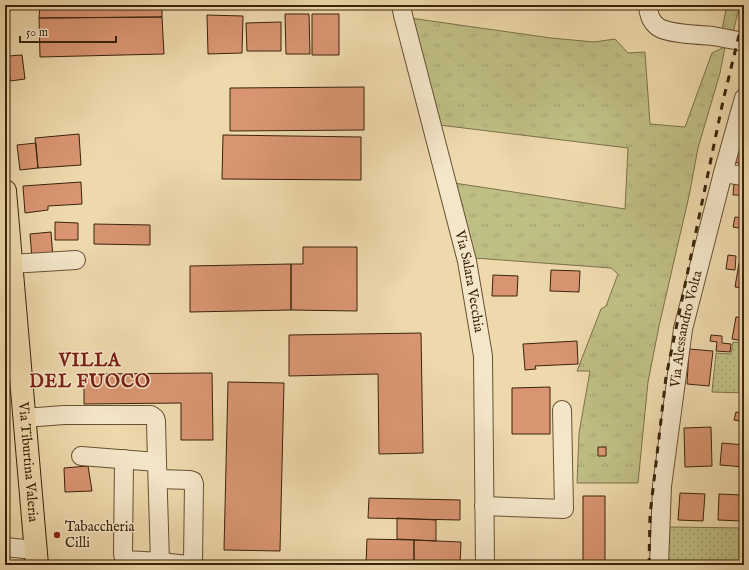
<svg xmlns="http://www.w3.org/2000/svg" width="749" height="570" viewBox="0 0 749 570" font-family="'IM FELL English',serif">
<style>
.grass{fill:url(#grass-tufts);stroke:#7c7148}
.garden{fill:url(#garden-dots);stroke:#7c7148}
.building{fill:#d99572;stroke:#3a240a}
.lines{fill:none;stroke-linecap:round;stroke-linejoin:round}
.minor-casing{stroke:#675132;stroke-width:20}
.major-casing{stroke:#3a240a;stroke-width:24}
.minor{stroke:#f4e6c9;stroke-width:18}
.major{stroke:#eed9ac;stroke-width:22}
.rail{stroke:#3a240a;stroke-width:3;stroke-dasharray:7 7;stroke-linecap:butt}
.poi-dot{fill:#8f2418;stroke:#f4e6c9;stroke-width:1.5}
.labels{text-anchor:middle;dominant-baseline:central;stroke-width:3;stroke-linejoin:round;paint-order:stroke}
.street-label{font-size:14px;fill:#3a240a;stroke:#f4e6c9}
.poi-label{font-size:14px;fill:#3a240a;stroke:#f4e6c9;text-anchor:start}
.district-label{font-size:18px;font-weight:bold;letter-spacing:1px;fill:#7a1f14;stroke:#f4e6c9}
</style>
<defs>
<pattern id="grass-tufts" width="24" height="20" patternUnits="userSpaceOnUse"><rect width="24" height="20" fill="#bfbe85"/><path d="M3 7l-1-3M5 7V3M7 7l1-3M15 17l-1-3M17 17v-4M19 17l1-3" fill="none" stroke="#a5a372"/></pattern>
<pattern id="garden-dots" width="8" height="8" patternUnits="userSpaceOnUse"><rect width="8" height="8" fill="#bfbe85"/><path d="M2 2h.1M6 6h.1" fill="none" stroke="#a5a372" stroke-width="1.8" stroke-linecap="round"/></pattern>
</defs>
<rect width="100%" height="100%" fill="#eed9ac"/>
<filter id="stains"><feTurbulence type="fractalNoise" baseFrequency=".005" numOctaves="4"/><feColorMatrix values="0 0 0 0 .2 0 0 0 0 .09 0 0 0 0 .02 0 0 0 .5 -.17"/></filter>
<radialGradient id="worn" r=".72"><stop offset=".6" stop-color="#630" stop-opacity="0"/><stop offset="1" stop-color="#630" stop-opacity=".3"/></radialGradient>
<!-- grass -->
<path class="grass" d="M727 5H740L733 32 722 30Z
M410 18 551 38 594 42 615 39 628 53 645 52 650 124 685 127 712 53 725 47 720 73 698 148 689 196 659 326 648 382 638 483H577L579 433 590 371H577L601 309 606 306 618 274 611 268 474 258 454 183 625 209 628 148 439 125Z"/>
<!-- garden -->
<path class="garden" d="M733 342 744 343V393L712 392 716 353 731 354Z
M669 527 744 528V565H693L667 562Z"/>
<!-- building -->
<path class="building" d="M40 5H162V17L39 18Z
M285 14H309L310 54H286Z
M312 14H339V55H312Z
M207 15 243 16 242 53 208 54Z
M162 17 164 54 40 57 39 18Z
M281 22V51H247L246 23Z
M22 55 25 79 10 81 8 56Z
M364 87V130L230 131V88Z
M79 134 81 165 38 168 35 138Z
M223 135 361 137V180L222 179Z
M736 140 744 141V164L733 162Z
M36 143 38 168 20 170 17 145Z
M81 182 82 204 48 206V210L25 213 23 186Z
M734 184 743 185V195H733Z
M735 217 744 218V229L733 227Z
M55 222 78 223V240H55Z
M94 224 150 225V245L94 244Z
M51 232 53 258 32 259 30 234Z
M303 247H357V311L291 310V264H303Z
M728 255 736 256 735 270 726 269Z
M739 263 744 264V288L735 287Z
M291 264V310L190 312V266Z
M551 270 580 271 579 292 550 291Z
M493 275 518 276 517 296H492Z
M736 317 744 318V341L732 339Z
M421 333 423 453 379 454 378 374 289 376V335Z
M711 335 722 336V343L731 344 730 352 716 351 717 342 710 341Z
M577 341 578 364 535 366 536 369 525 370 523 344Z
M689 349 713 351 709 386 687 384Z
M212 373 213 440H181V403L84 404V374Z
M228 382 284 383 280 551 224 550Z
M550 387V434H512V388Z
M736 412 744 413V422L734 420Z
M711 427 712 466 685 467 684 428Z
M722 443 744 445V467L720 465Z
M598 447H606V456H598Z
M88 466 92 491 65 492 64 468Z
M680 493 705 494 703 521 678 520Z
M719 494 742 495 741 521 718 520Z
M583 496H605V565H583Z
M369 498 460 500V520L368 518Z
M397 518 436 520V541L397 539Z
M367 539 414 540V565H366Z
M414 540 461 542 460 565H414Z"/>
<g class="lines">
<!-- minor casing -->
<g class="minor-casing">
<g id="minor">
<path id="s1" d="M401 5 403 15 467 261 483 356 485 565"/>
<path d="M648 5C648 13 651 22 658 27 668 34 700 35 713 36 724 38 734 40 744 42"/>
<path d="M723 173 744 176"/>
<path d="M11 264 76 260"/>
<path d="M24 418 64 415H151L155 418 156 421 157 462 81 456"/>
<path d="M124 459 123 554 124 558 126 560 160 562 157 462"/>
<path d="M158 479 190 480 193 481 194 484 193 562 191 564 188 565 160 562"/>
<path d="M484 506 564 509 562 410"/>
<path d="M5 547 35 550"/>
<path id="s2" d="M659 565 662 486 683 329 723 173 744 98"/>
</g>
</g>
<!-- major casing -->
<g class="major-casing">
<g id="major">
<path id="s3" d="M5 191 37 565"/>
</g>
</g>
<!-- minor -->
<use href="#minor" class="minor"/>
<!-- major -->
<use href="#major" class="major"/>
<!-- rail -->
<path class="rail" d="M649 565 650 515 666 377 723 101 744 15"/>
</g>
<!-- markers -->
<circle class="poi-dot" cx="57" cy="535" r="4"/>
<g class="labels">
<!-- street labels -->
<g class="street-label">
<text stroke="none"><textPath href="#s1" startOffset="285">Via Salara Vecchia</textPath></text>
<text stroke="none"><textPath href="#s2" startOffset="238">Via Alessandro Volta</textPath></text>
<text stroke="none"><textPath href="#s3" startOffset="272">Via Tiburtina Valeria</textPath></text>
</g>
<!-- poi labels -->
<g class="poi-label">
<text x="65" y="527">Tabaccheria<tspan x="65" dy="16">Cilli</tspan></text>
</g>
<!-- district labels -->
<g class="district-label">
<text x="90" y="361">VILLA<tspan x="90" dy="21">DEL FUOCO</tspan></text>
</g>
</g>
<!-- margin -->
<rect width="749" height="570" fill="none" stroke="#eed9ac" stroke-width="20"/>
<rect x="6" y="6" width="737" height="558" fill="none" stroke="#3a240a" stroke-width="2"/>
<rect x="10" y="10" width="729" height="550" fill="none" stroke="#3a240a"/>
<!-- scale -->
<path d="M20 36v6h96v-6" fill="none" stroke="#3a240a" stroke-width="2"/>
<text x="26" y="36" font-size="12" fill="#3a240a" stroke="#f4e6c9" stroke-width="3" paint-order="stroke">50 m</text>
<rect width="100%" height="100%" filter="url(#stains)"/>
<rect width="100%" height="100%" fill="url(#worn)"/>
</svg>
